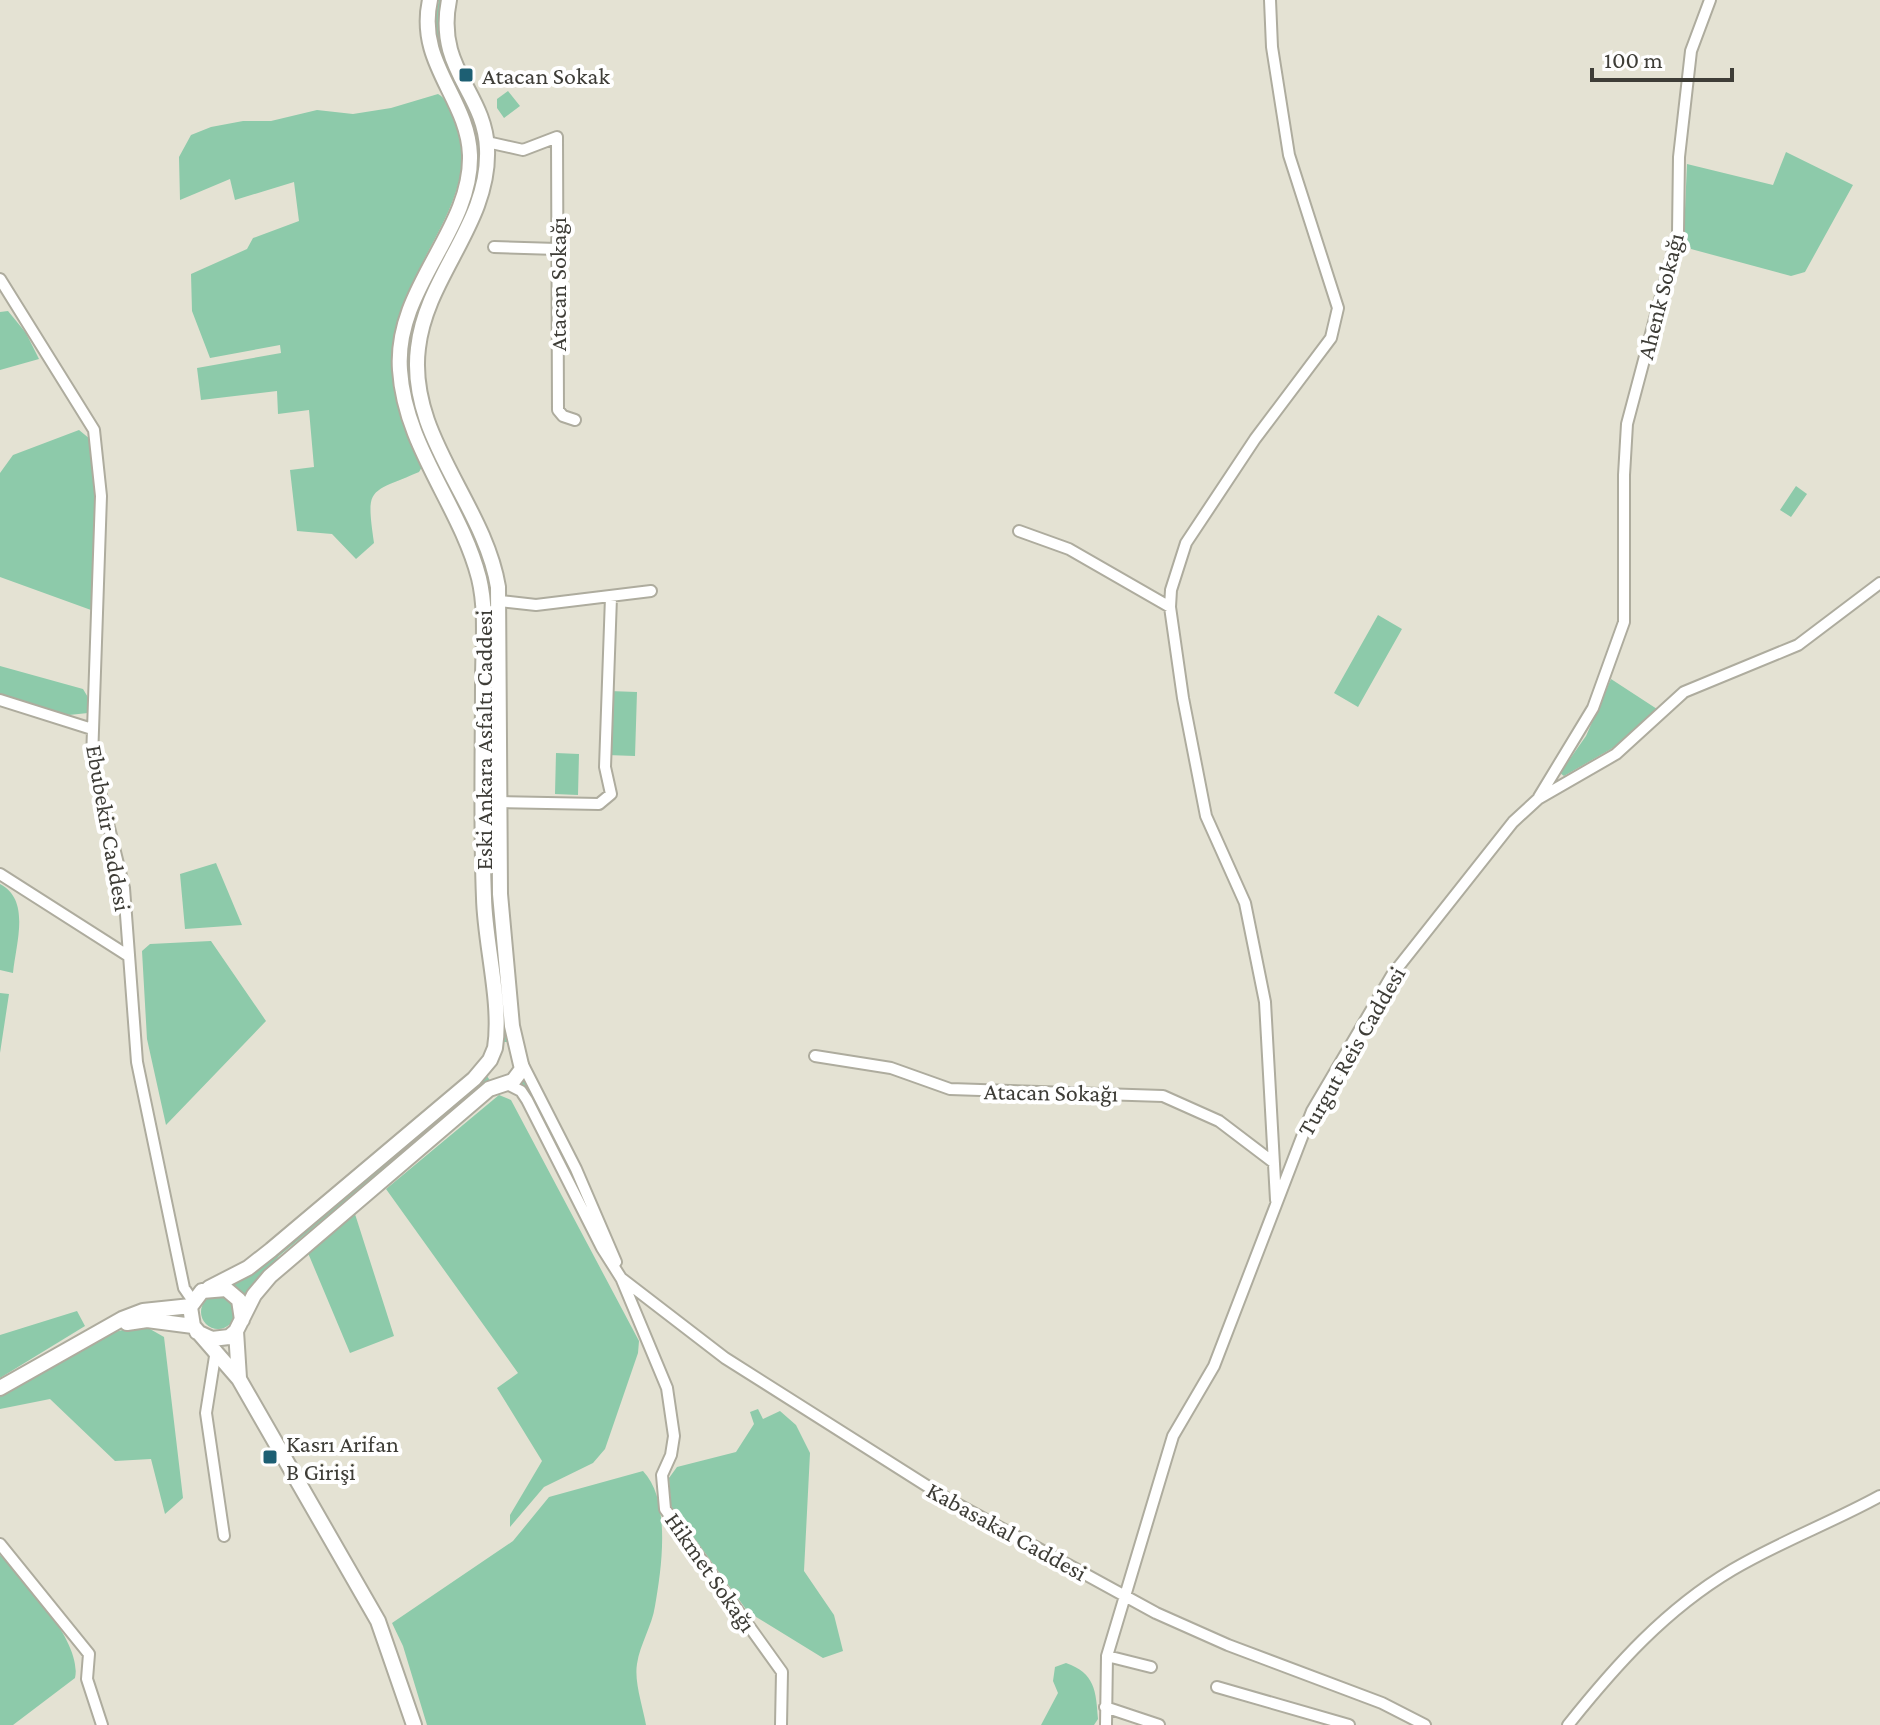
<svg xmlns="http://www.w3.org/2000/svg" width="1880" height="1725" viewBox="0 0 1880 1725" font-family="'Crimson Pro',serif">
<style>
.green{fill:#8dcaaa}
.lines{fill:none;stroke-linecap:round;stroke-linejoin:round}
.minor-casing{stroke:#aeac9e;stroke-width:14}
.major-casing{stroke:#aeac9e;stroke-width:18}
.minor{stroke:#fff;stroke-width:10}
.major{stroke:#fff;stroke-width:14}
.poi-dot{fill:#1d5f73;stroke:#fff;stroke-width:3}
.labels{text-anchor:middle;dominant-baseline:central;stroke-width:8;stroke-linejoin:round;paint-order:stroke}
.poi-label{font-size:24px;fill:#3e3d37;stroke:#fff;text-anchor:start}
.street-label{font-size:24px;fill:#3e3d37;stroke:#fff}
</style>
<rect width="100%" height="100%" fill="#e4e2d3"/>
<!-- green -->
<path class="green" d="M439 0H444L440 23 444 54 473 116 482 159 473 202 427 291 416 326 413 371 478 536 491 581 495 660H490L486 581 482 564C452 477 379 398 418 301 437 254 479 209 477 156 475 98 422 66 439 0Z
M508 91 520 106 504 118 497 108V99Z
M438 94C446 98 448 106 452 114 491 190 407 256 396 336 389 383 402 425 422 467L419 472C368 494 366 486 374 543L356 559 332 534 297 531 290 470 314 467 309 410 278 414 277 391 201 400 197 368 281 353 280 345 210 358 192 311 191 274 247 249 253 238 299 221 294 182 235 200 230 179 180 200 179 157 191 135 211 127 243 121H271L317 110 353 114 391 108Z
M1786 152 1853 185 1805 272 1791 276 1691 249 1684 232 1687 164 1773 185Z
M8 311 26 333 39 359 0 370V312Z
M79 430 90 439 96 494 91 610 0 577V473L13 455Z
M1796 486 1807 494 1791 517 1780 510Z
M1378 615 1402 629 1358 707 1334 693Z
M0 666 83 689 89 699 88 713 69 715 0 695Z
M490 675H495L509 1042H502L489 888Z
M1611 679 1657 709 1625 741 1564 776 1560 773 1586 736Z
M609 691 637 692 635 756 607 755Z
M556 753 579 754 578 795 555 794Z
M216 863 242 925 185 929 180 874Z
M0 884C31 900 16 943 13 973L0 970Z
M211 941 266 1021 166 1125 147 1039 142 951 150 944Z
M0 993 9 994 0 1053Z
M487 1076 491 1082 279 1256 246 1296 232 1284 249 1276Z
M525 1079 586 1203 585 1204 531 1096 520 1083Z
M499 1095 511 1100 639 1341 638 1353 605 1449 593 1463 544 1487 510 1527V1515L542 1461 497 1388 518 1373 386 1189Z
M355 1214 394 1336 350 1353 308 1253Z
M201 1312a17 17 0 1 1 34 0a17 17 0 1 1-34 0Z
M77 1311 85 1326 0 1378V1335Z
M130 1328 150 1329 164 1337 183 1498 165 1514 151 1459 115 1461 50 1399 0 1409V1397L100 1336Z
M758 1409 763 1419 780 1411 796 1425 810 1453 804 1571 834 1615 843 1651 823 1658 748 1612 671 1506 669 1478 677 1467 736 1452 754 1424 750 1412Z
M643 1471C671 1500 662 1567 655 1606 652 1626 640 1644 637 1664 634 1682 643 1707 646 1725H427L403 1646 392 1623 513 1541 549 1497Z
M0 1555C24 1579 83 1643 75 1678L13 1725H0Z
M1066 1663C1095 1673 1096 1691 1098 1719L1094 1725H1041L1058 1693 1053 1681 1055 1667Z"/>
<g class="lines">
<!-- minor casing -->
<g class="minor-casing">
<path id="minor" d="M1270 0 1272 47 1289 155 1338 308 1331 338 1255 439 1186 543 1171 590 1170 607 1183 698 1206 816 1245 903 1265 1002 1276 1200
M487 142 523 150 557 137 558 410 563 416 575 420
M494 247 557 249
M0 279 94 430 101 496 92 759 124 888 137 1062 184 1288 193 1301
M1019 531 1069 549 1170 607
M500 601 536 605 651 591
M0 700 92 729
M1539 797 1593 708 1624 622V475L1627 424 1678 232 1679 157 1691 51 1710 0
M499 802 599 804 611 794 605 767 611 597
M0 874 127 955
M815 1056 891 1068 950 1089 1163 1096 1219 1121 1273 1162
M522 1063 576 1169 616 1262
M505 1083 521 1091 527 1100 602 1248 621 1278 725 1358 946 1498 1156 1613 1228 1645 1382 1703 1425 1725
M622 1280 667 1388 674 1436 671 1455 662 1475 665 1509 782 1672 781 1725
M216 1350 206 1413 224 1536
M0 1544 89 1654 87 1679 102 1725
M1107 1656 1151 1667
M1217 1687 1349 1725
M1105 1707 1159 1725
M1106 1725 1107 1656 1173 1436 1214 1366 1312 1111 1392 975 1513 822 1538 799 1616 754 1684 692 1798 645 1880 583
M1568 1725C1616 1665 1665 1610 1732 1570 1779 1542 1831 1523 1880 1496"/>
</g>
<!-- major casing -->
<g class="major-casing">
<path id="major" d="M209 1288 248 1268 271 1250 474 1079 490 1060 495 1048C502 1003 485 944 484 898 481 825 483 752 483 680 483 646 487 611 479 578 460 505 405 447 400 370 394 288 472 231 470 155 468 98 416 63 430 0
M242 1320 239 1300 226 1289 202 1291 190 1307 193 1326 239 1379 378 1621 414 1725
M127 1323 147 1320 193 1326
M236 1331 239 1378
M197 1332 212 1339 229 1337 236 1331 254 1295 270 1276 489 1089 513 1081 522 1069 512 1026 500 894 498 587C484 503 407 436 418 348 426 276 490 223 487 149 485 92 435 69 449 0
M0 1388 122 1319 143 1311 191 1306"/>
</g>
<!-- minor -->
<use href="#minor" class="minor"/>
<!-- major -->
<use href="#major" class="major"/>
</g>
<!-- markers -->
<g class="poi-dot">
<rect x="458" y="67" width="16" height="16" rx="4"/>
<rect x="262" y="1449" width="16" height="16" rx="4"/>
</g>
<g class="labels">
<!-- poi labels -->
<g class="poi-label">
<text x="482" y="75">Atacan Sokak</text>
<text x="286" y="1443">Kasrı Arifan<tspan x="286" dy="28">B Girişi</tspan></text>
</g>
<!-- street labels -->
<g class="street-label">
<text transform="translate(557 284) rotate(-90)">Atacan Sokağı</text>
<text transform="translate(1660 296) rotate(-76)">Ahenk Sokağı</text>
<text transform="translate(483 740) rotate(-90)">Eski Ankara Asfaltı Caddesi</text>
<text transform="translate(109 828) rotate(80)">Ebubekir Caddesi</text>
<text transform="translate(1351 1051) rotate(-60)">Turgut Reis Caddesi</text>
<text transform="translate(1051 1092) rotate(1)">Atacan Sokağı</text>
<text transform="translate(1007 1531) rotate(29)">Kabasakal Caddesi</text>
<text transform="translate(711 1572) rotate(55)">Hikmet Sokağı</text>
</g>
</g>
<!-- scale -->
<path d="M1592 68v12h140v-12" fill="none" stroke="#3e3d37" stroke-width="4"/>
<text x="1604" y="68" font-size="24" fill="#3e3d37" stroke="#ffffff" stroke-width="6" paint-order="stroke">100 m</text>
</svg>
